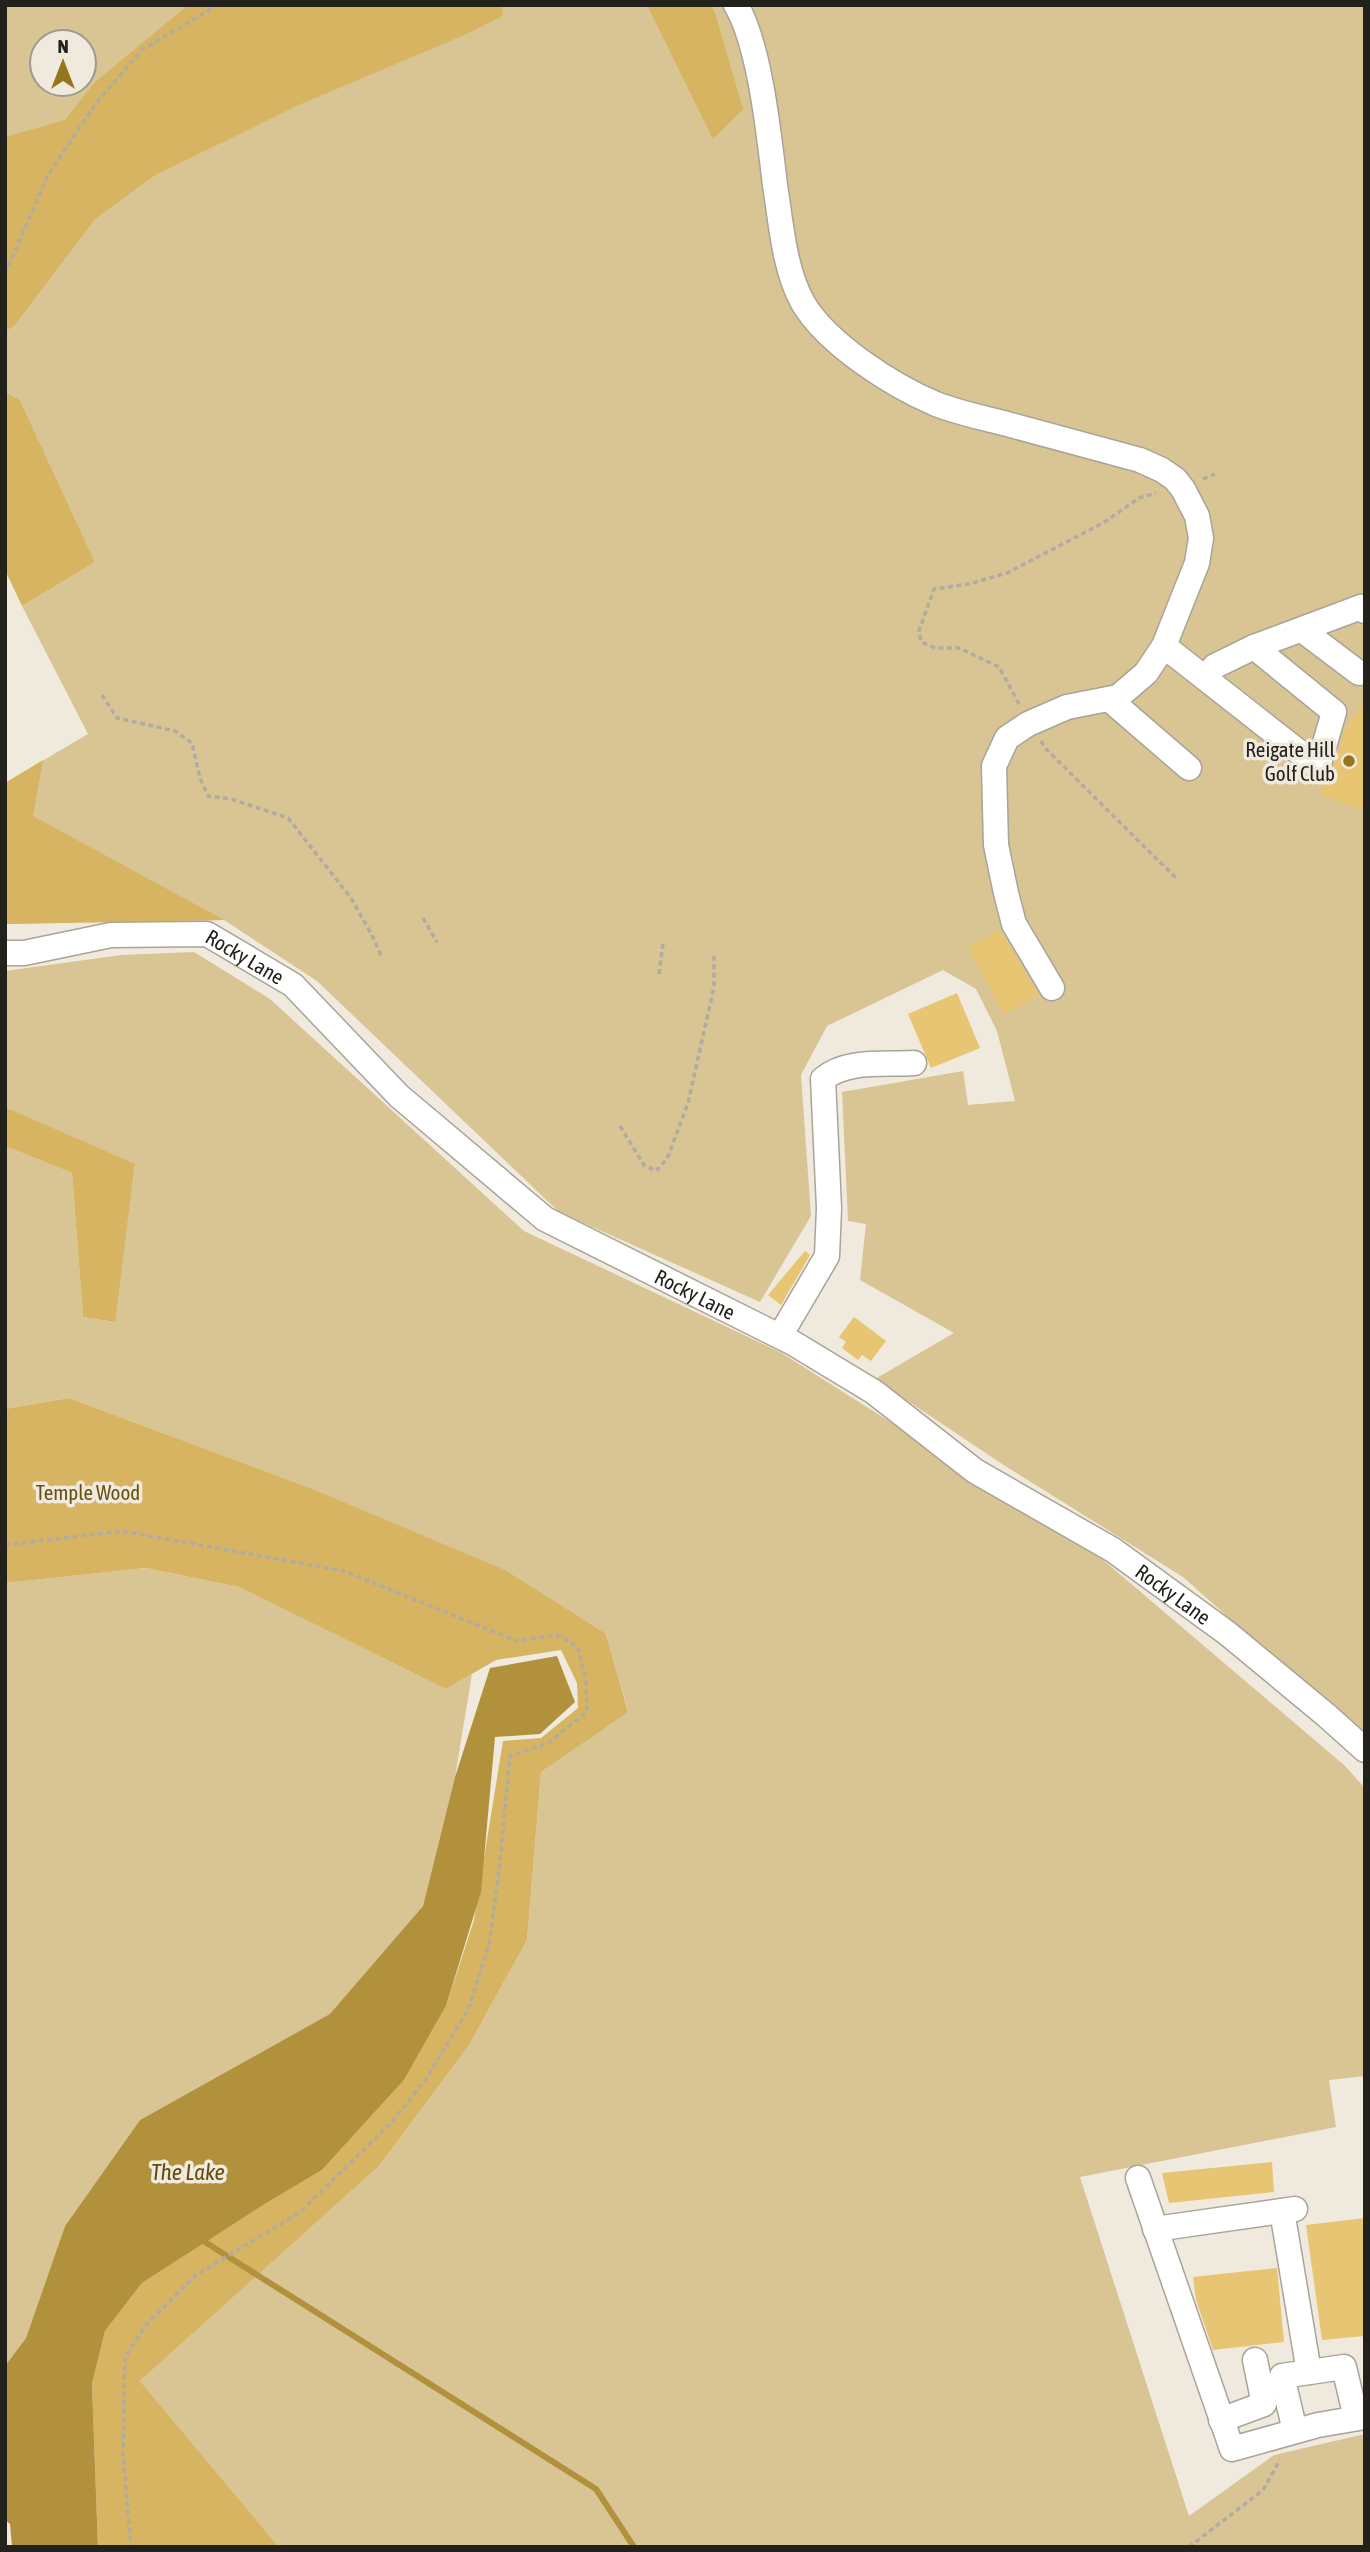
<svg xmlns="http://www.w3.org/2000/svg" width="1370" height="2552" viewBox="0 0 1370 2552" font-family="'Asap Condensed',sans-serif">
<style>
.green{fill:#d9c493;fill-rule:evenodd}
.forest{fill:#d6b461}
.water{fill:#b2913d}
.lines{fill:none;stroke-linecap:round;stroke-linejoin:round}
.stream{stroke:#b2913d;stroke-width:6}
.building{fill:#e7c572}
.minor-casing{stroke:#a9a498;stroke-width:27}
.path{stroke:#b0aca2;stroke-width:3.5;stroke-dasharray:5 3.5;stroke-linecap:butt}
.minor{stroke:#fff;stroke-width:24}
.poi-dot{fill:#95751d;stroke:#f0eade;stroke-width:2.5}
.labels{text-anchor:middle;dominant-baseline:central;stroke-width:7;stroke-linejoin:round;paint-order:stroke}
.poi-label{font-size:21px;fill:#23211c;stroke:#f0eade;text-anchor:end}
.street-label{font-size:21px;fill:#23211c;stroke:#f0eade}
.park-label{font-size:21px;fill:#675110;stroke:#f0eade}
.water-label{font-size:23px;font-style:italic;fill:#644d0b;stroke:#f0eade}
</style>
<rect width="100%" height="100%" fill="#f0eade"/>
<!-- green -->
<path class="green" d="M5 5H1365V1739L1183 1577 1002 1464 875 1379 954 1333 860 1280 866 1224 848 1221 842 1092 963 1071 968 1105 1015 1101 997 1031 976 989 943 970 827 1026 801 1075 811 1216 760 1302 559 1212 317 981 224 920 5 924V783L88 734 22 606 95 562 20 400 5 392ZM42 42H84V84H42Z
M194 952 270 999 524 1231 780 1352 1089 1548 1344 1765 1365 1788V2076L1329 2080 1336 2127 1080 2177 1189 2516 1274 2455 1365 2434V2547H279L140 2381 379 2166 469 2045 527 1940 541 1772 628 1711 606 1634 305 1486 69 1398 5 1409V1146L72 1173 83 1317 114 1322 135 1165 5 1107V971L121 955Z
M146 1568 239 1587 446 1689 472 1674 455 1777 423 1906 331 2014 140 2120 65 2226 26 2338 5 2366V1583Z"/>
<!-- forest -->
<path class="forest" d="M188 5H502L503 16 469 33 301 104 155 175 95 219 14 326 5 331V137L65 120 94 83Z
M647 5H710L715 13 743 109 713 139Z
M5 392 20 400 95 562 22 606 5 570Z
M43 760 33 816 224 920 5 924V783Z
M5 1107 135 1164 115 1322 83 1317 72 1173 5 1146Z
M69 1398 305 1486 505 1570 606 1634 628 1712 541 1772 527 1940 469 2045 379 2166 140 2381 279 2547H98L92 2384 105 2331 142 2283 265 2204 322 2170 404 2080 446 2006 474 1920 503 1741 541 1738 578 1708 577 1683 561 1650 496 1660 446 1689 239 1587 146 1568 5 1583V1409Z"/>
<!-- water -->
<path class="water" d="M557 1656 575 1702 540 1734 495 1737 481 1892 446 2006 404 2080 322 2170 265 2204 142 2283 105 2331 92 2384 98 2547H12L10 2524 5 2520V2366L26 2338 65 2226 140 2120 330 2014 423 1906 455 1777 490 1668Z"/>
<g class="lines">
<!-- stream -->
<path class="stream" d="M205 2242 596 2489 634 2547"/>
</g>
<!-- building -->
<path class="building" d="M1365 702V810L1320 795 1326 779 1332 771 1346 727Z
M1000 930 1039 995 1004 1014 968 947Z
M957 993 980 1048 931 1068 908 1014Z
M805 1251 810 1255 781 1305 768 1295Z
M854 1317 886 1341 871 1361 862 1355 858 1360 842 1348 846 1342 839 1337Z
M1272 2162 1274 2192 1169 2203 1162 2173Z
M1365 2218V2336L1322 2340 1306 2225Z
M1277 2268 1284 2342 1213 2350 1196 2300 1193 2277Z"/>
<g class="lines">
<!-- minor casing -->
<g class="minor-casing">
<g id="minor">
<path d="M736 5C760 45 769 136 775 185 781 223 784 269 803 303 827 344 893 386 936 404 959 413 984 418 1007 424 1052 436 1096 448 1140 460L1162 470 1175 479 1183 489 1197 516 1201 538 1197 563 1164 646 1146 673 1118 697 1067 707 1028 724 1007 738 994 766 996 845 1006 893 1014 924 1052 988"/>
<path d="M1302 630 1359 673"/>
<path d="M1164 646 1318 767 1334 712 1254 647"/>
<path d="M1205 678 1215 666 1254 647 1361 607 1365 611"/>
<path d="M1109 699 1189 768"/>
<path id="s1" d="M5 953H24L111 935 207 934 293 985 399 1096 545 1219 793 1343 874 1392 975 1471 1113 1550 1227 1633 1326 1715 1365 1750"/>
<path d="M780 1336 827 1256 829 1208 823 1079C847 1059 884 1065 914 1063"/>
<path d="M1138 2178 1232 2449 1318 2425 1365 2417"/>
<path d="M1282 2211 1309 2372"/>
<path d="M1155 2229 1295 2209"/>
<path d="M1221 2420 1264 2404 1255 2360"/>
<path d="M1295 2431 1282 2376 1344 2367 1356 2418"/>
</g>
</g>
<!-- path -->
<path class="path" d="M5 274 48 175 97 102 143 49 218 5
M1203 479 1215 474
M102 695 117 718 175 731 192 743 200 778 208 796 231 799 288 818 351 898 374 939 381 956
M1019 704 999 667 959 648H935L921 642 919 631 934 589 969 584 1007 573 1103 523 1139 498 1156 493
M1041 741 1046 749 1177 879
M423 918 437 942
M659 974 663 943
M620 1126 644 1165 656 1171 667 1159 688 1103 714 987V953
M5 1545 122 1531 344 1571 517 1641 557 1635 578 1647 586 1682 587 1712 548 1743 510 1756 499 1870 489 1944 469 2008 426 2079 391 2123 299 2213 196 2275 146 2325 125 2357 123 2456 131 2547
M1189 2547 1263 2490 1280 2460"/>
<!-- minor -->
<use href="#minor" class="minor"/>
</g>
<!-- markers -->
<circle class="poi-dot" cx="1349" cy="761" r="7"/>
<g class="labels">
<!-- poi labels -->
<g class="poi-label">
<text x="1335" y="749">Reigate Hill<tspan x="1335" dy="24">Golf Club</tspan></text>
</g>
<!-- street labels -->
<g class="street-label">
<text stroke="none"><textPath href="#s1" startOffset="248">Rocky Lane</textPath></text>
<text stroke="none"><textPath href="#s1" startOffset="816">Rocky Lane</textPath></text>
<text stroke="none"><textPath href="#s1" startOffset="1382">Rocky Lane</textPath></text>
</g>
<!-- park labels -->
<g class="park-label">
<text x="88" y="1492">Temple Wood</text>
</g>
<!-- water labels -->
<g class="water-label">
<text x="188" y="2172">The Lake</text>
</g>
</g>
<!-- border -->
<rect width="1370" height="2552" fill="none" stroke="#23211c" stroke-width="14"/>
<!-- north arrow -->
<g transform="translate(63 63)"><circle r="33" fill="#f0eade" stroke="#9e9a90" stroke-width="2"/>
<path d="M0-5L12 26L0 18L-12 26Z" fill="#95751d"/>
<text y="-10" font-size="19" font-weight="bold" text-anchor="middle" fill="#23211c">N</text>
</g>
</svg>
